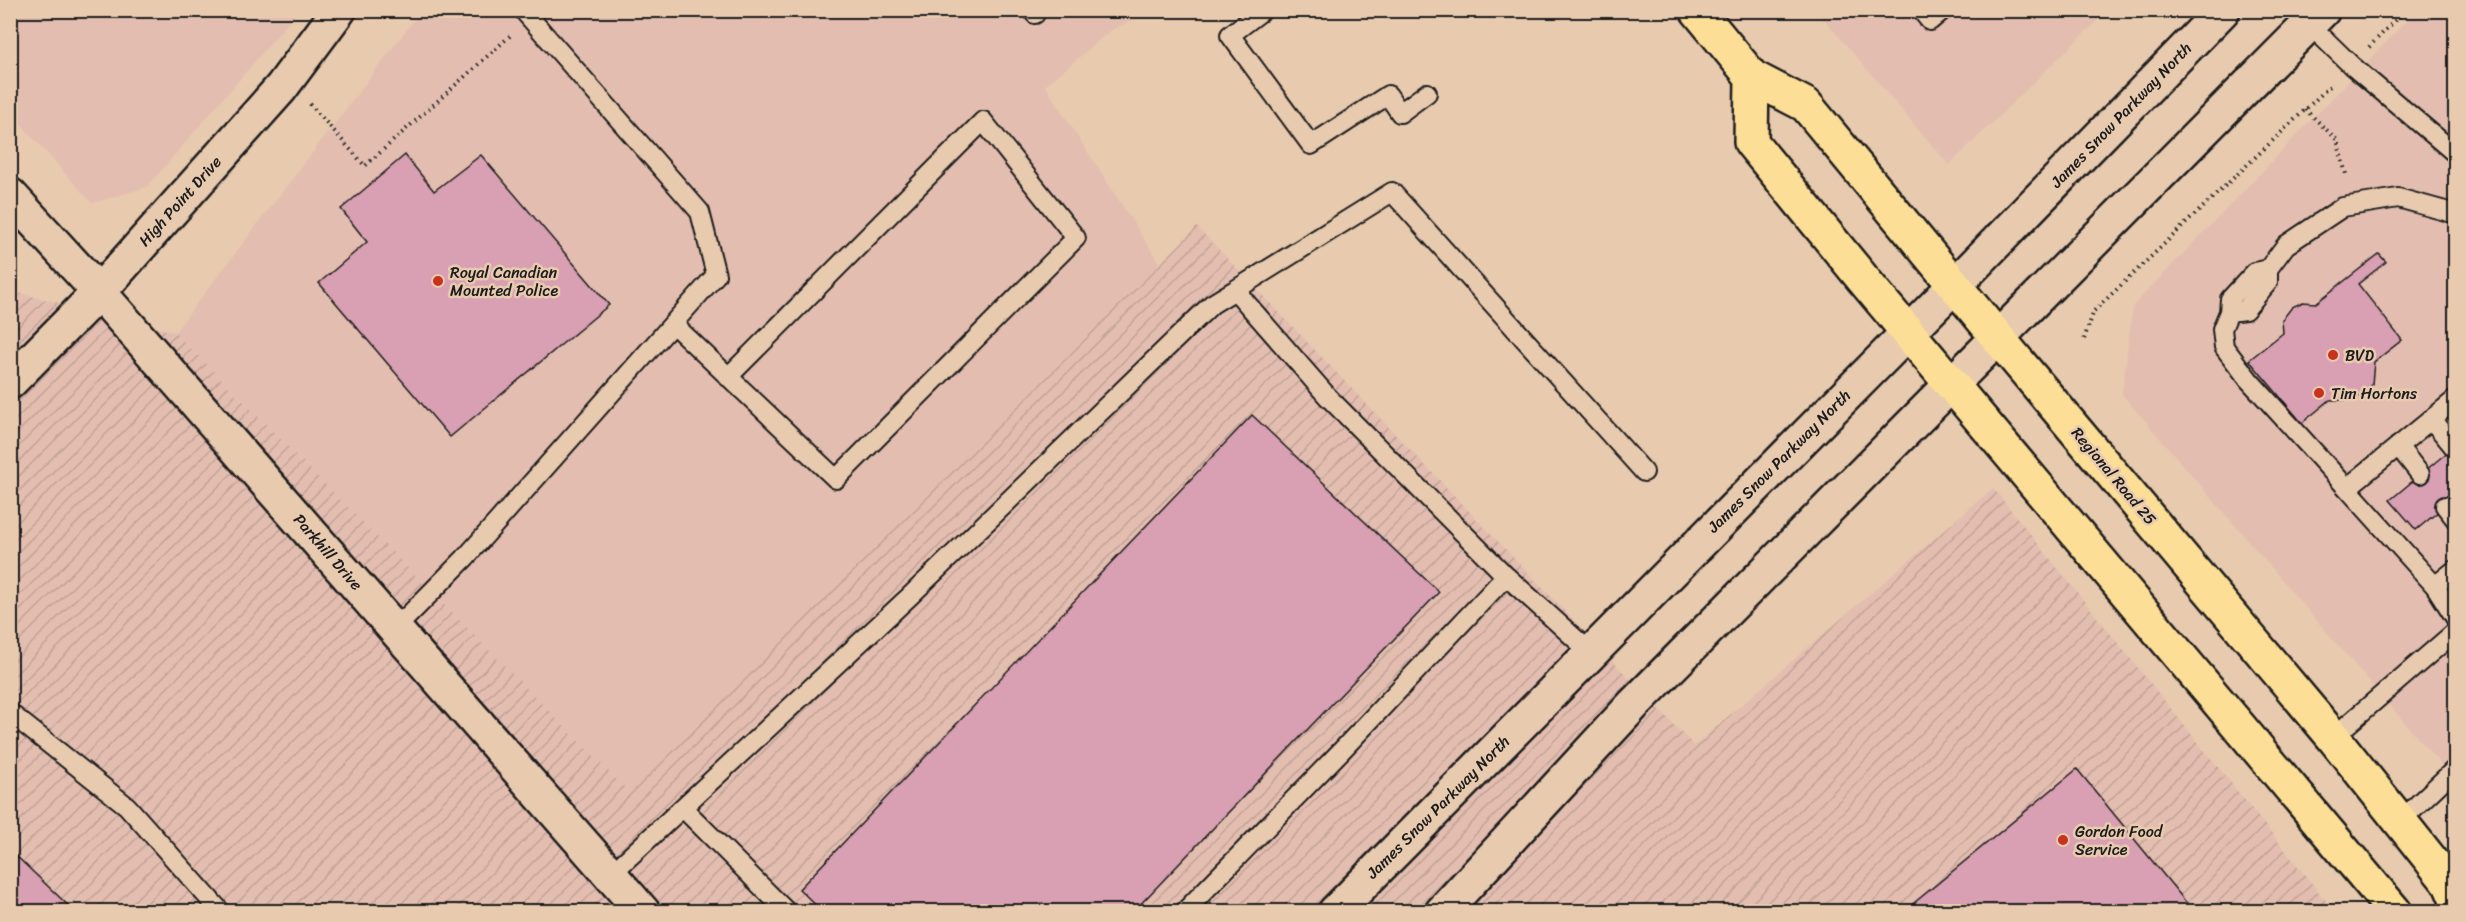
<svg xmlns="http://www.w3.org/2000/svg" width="2466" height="922" viewBox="0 0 2466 922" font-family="Sriracha,sans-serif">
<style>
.built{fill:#e3bdb0}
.industrial{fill:url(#industrial-furrows)}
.building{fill:#d8a0b2;stroke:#1c1c1c;stroke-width:1.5}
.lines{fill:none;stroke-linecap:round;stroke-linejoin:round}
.lane-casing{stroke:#1c1c1c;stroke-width:22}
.secondary-casing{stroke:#1c1c1c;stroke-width:38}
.primary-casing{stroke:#1c1c1c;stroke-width:38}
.path{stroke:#1c1c1c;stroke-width:4;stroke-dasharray:1.5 4.5;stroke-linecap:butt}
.lane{stroke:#e8caaf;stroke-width:18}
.secondary{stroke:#e8caaf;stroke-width:33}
.primary{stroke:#fdde96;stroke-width:33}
.poi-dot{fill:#c8321e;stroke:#e8caaf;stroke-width:2}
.labels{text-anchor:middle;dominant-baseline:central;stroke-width:5;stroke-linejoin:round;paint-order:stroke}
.street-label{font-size:16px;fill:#1c1c1c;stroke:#e8caaf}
.poi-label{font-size:16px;fill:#1c1c1c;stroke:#e8caaf;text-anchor:start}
</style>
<defs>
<pattern id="industrial-furrows" width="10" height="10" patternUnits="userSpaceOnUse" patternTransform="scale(1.5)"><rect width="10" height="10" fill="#e3bdb0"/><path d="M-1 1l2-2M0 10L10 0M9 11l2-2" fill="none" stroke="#c2a297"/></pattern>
</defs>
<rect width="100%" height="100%" fill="#e8caaf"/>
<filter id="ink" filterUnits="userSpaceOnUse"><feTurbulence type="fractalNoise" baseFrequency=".0167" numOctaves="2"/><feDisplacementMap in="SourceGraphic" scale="12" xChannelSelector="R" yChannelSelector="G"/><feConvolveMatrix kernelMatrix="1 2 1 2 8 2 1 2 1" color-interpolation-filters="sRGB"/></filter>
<g filter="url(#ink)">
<!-- built -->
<path class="built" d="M11 10H298V11L147 187 92 203 11 113Z
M421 11H1149L1110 31 1045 86 1160 264 629 793 175 332Z
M1817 11H2107L1949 165Z
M2416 11H2445L2456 23 2455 781 2122 394 2133 306Z"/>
<!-- industrial -->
<path class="industrial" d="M1197 227 1694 746 1993 488 2334 911 11 912V291L175 332 629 792Z"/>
<!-- building -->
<path class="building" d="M405 155 434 191 481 155 609 305 450 437 319 283 367 242 341 209Z
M2379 254 2386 262 2358 284 2402 340 2374 362 2372 384 2362 395 2350 400H2330L2302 423 2249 360 2283 333 2282 320 2292 307 2303 302 2316 303Z
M1252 415 1439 592 1133 912H823L799 889Z
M2456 445V497L2416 530 2390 500Z
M2077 769 2194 912H1903Z
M10 850 75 912H10Z"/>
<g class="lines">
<!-- lane casing -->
<g class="lane-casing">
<path id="lane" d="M1032 10 1035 14
M1263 10 1230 35 1311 145 1388 95 1400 113 1427 93
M1921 10 1930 21 1943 10
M2309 24 2351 65 2456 154
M2268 269 2255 272 2230 299 2229 312 2222 329 2224 347 2249 380 2347 488
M1235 290 1392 192 1644 472
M2229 312 2245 310 2268 282V269L2286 245 2343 207 2398 198 2456 214
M673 324 836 479 1076 238 983 121 728 377
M2431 419 2454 447
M2398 446 2420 474
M2445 506 2456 520
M2456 569 2435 586 2456 619
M2435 586 2347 488 2456 399
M395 629 465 558 716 275 700 212 523 10
M10 713 127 806 221 912
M2333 737 2456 631
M683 808 787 912
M2399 822 2456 768
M611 874 910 596 1212 304 1235 290 1328 397 1506 576 1591 653
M1184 912 1343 749 1506 576"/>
</g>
<!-- secondary casing -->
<g class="secondary-casing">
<path id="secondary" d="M10 195 99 292 643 912
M10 382 99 292 281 88 339 10
M1335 912 1955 285 2223 10
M1442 912 1634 704 2323 10"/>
</g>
<!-- primary casing -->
<g class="primary-casing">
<path id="primary" d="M1697 10 1752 77 1806 105 1998 338 2333 737 2450 884 2456 898
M1752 77 1751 142 1863 279 2395 912"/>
</g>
<!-- path -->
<path class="path" d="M2369 47 2405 10
M310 104 365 166 510 36
M2305 109 2337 140 2347 178
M2084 339 2094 311 2332 84"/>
<!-- lane -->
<use href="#lane" class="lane"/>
<!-- secondary -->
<use href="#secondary" class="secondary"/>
<!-- primary -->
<use href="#primary" class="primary"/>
</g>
</g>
<!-- markers -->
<g class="poi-dot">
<circle cx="438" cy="281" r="6"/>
<circle cx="2333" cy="355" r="6"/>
<circle cx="2319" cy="393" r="6"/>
<circle cx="2063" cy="840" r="6"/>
</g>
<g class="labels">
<!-- street labels -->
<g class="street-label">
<text transform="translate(2121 115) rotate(-46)">James Snow Parkway North</text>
<text transform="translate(180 201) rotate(-48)">High Point Drive</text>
<text transform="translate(1779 461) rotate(-45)">James Snow Parkway North</text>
<text transform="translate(2114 476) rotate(50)">Regional Road 25</text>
<text transform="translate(328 552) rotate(49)">Parkhill Drive</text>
<text transform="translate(1438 807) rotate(-45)">James Snow Parkway North</text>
</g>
<!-- poi labels -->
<g class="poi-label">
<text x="450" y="272">Royal Canadian<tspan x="450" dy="18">Mounted Police</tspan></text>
<text x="2345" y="355">BVD</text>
<text x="2331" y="393">Tim Hortons</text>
<text x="2075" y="831">Gordon Food<tspan x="2075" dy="18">Service</tspan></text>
</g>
</g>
<!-- margin -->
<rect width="2466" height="922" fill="none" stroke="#e8caaf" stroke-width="36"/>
<rect x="18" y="18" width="2430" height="886" fill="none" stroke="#1c1c1c" stroke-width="2" filter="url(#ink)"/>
</svg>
